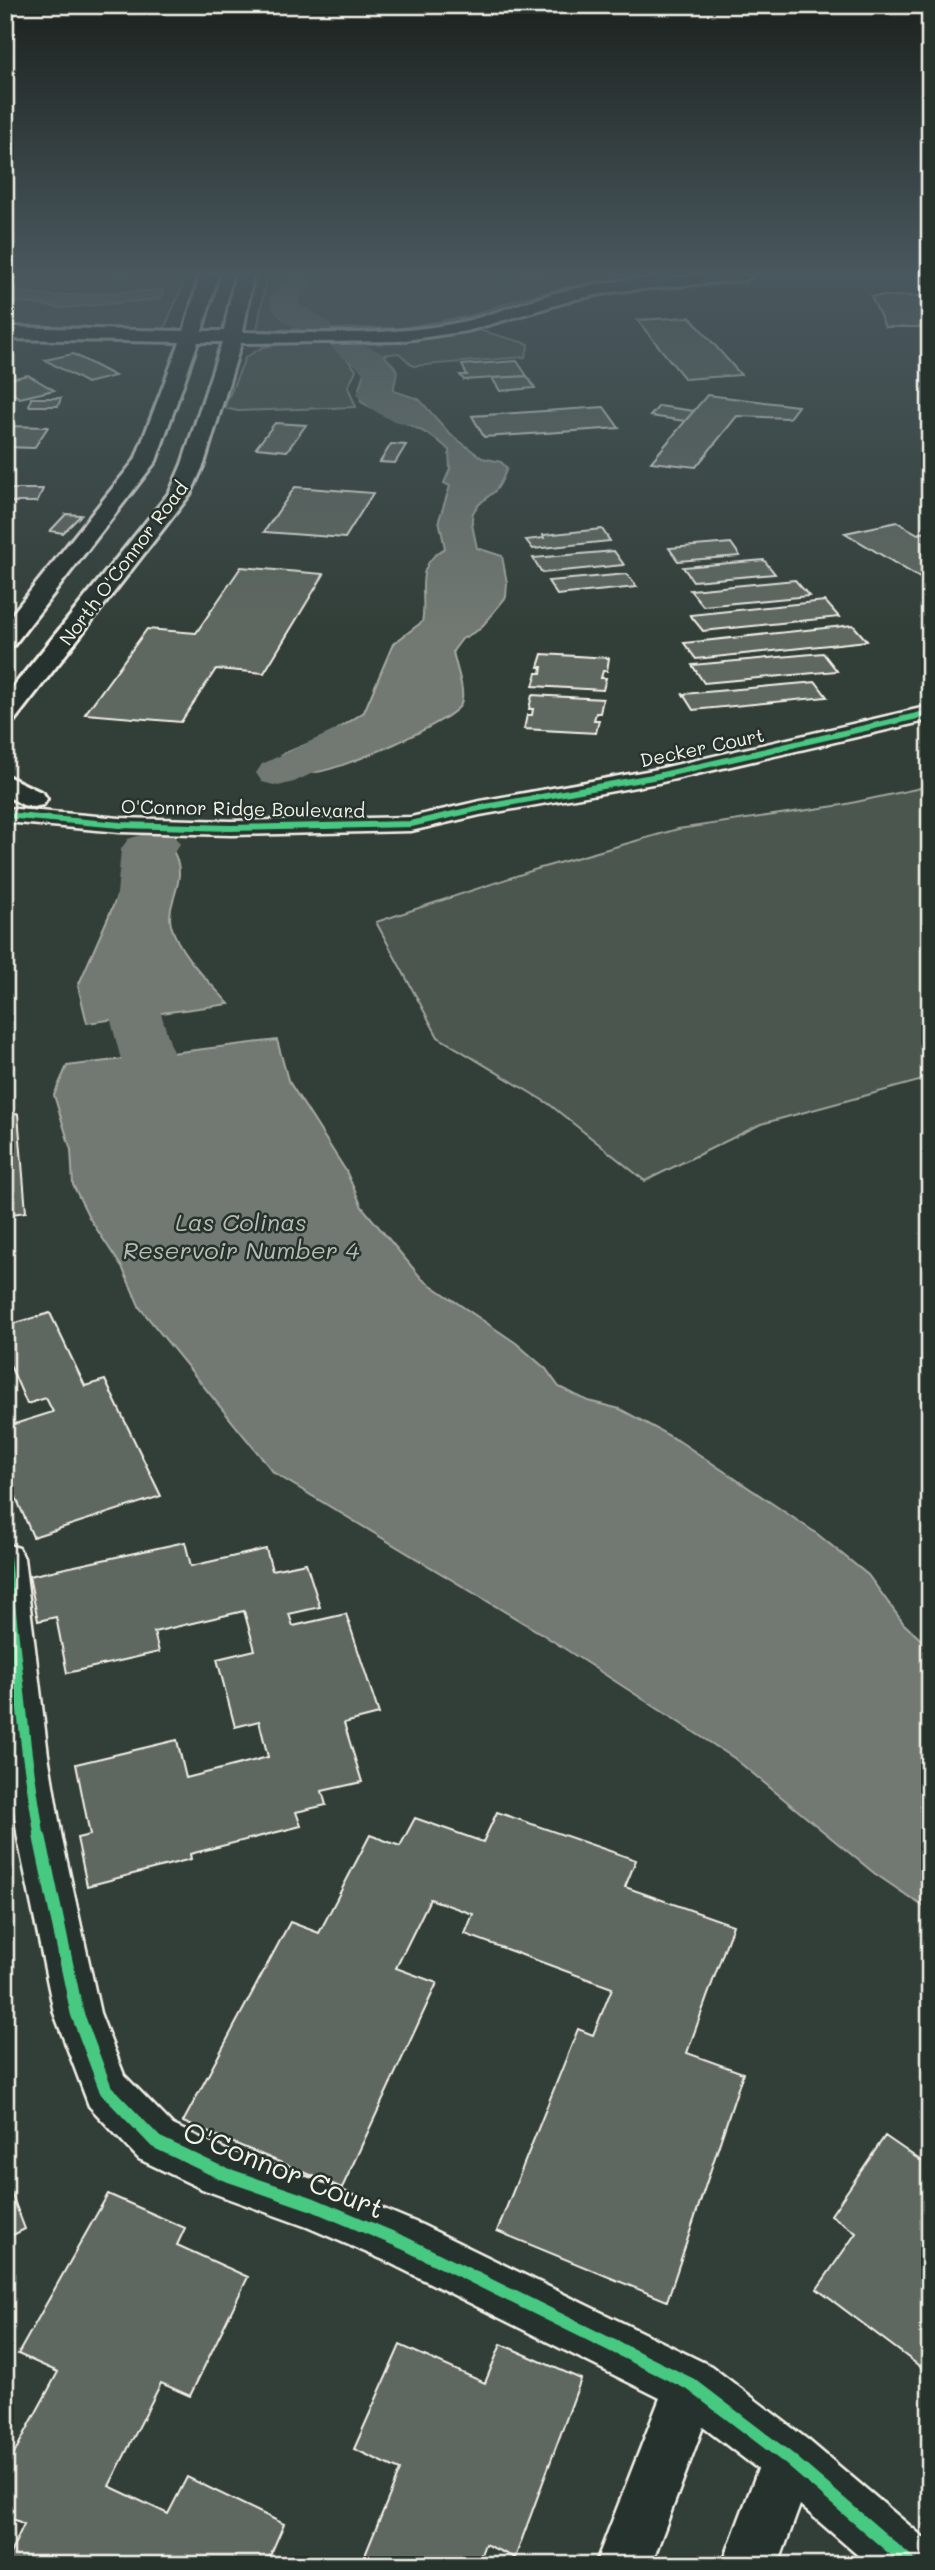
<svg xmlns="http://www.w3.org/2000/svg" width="935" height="2570" viewBox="0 0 935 2570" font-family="Mali,sans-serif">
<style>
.green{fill:#4c564f;stroke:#a0a49c;stroke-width:2}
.water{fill:#727972;stroke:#a6a9a1;stroke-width:2}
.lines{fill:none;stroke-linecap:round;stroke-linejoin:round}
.river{fill:#727972;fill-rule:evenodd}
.building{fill:#5f6861;stroke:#f4f1e8;stroke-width:2}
.minor-casing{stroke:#f4f1e8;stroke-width:5}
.major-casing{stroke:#f4f1e8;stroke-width:6}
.minor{fill:#26332d;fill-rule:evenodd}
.major{fill:#26332d;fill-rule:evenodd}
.cycleway-far2-casing{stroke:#26332d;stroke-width:9}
.cycleway-far1-casing{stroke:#26332d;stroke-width:14}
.cycleway-casing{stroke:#26332d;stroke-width:18}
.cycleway-far2{stroke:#46c982;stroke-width:6}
.cycleway-far1{stroke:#46c982;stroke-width:10}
.cycleway{stroke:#46c982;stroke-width:13}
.labels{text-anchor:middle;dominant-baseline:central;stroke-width:5;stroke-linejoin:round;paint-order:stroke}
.far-street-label{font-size:19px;fill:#f4f1e8;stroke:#26332d}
.water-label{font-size:24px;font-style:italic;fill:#babbb3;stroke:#26332d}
.near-street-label{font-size:28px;fill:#f4f1e8;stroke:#26332d}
</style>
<rect width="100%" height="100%" fill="#323e38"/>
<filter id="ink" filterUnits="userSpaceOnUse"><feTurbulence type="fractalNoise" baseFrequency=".0143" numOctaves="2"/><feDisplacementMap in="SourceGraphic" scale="14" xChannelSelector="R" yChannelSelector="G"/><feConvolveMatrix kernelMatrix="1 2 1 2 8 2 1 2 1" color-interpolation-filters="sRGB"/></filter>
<g filter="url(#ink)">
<!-- green -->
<path class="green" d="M5 275H187L163 332 5 327Z
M267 275H660L594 282 522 298 470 316 403 328 257 330Z
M475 329 529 344 525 357 413 366 399 353 347 359 356 370 348 387 356 407 238 411 224 408 245 358 263 347 302 341 360 344Z
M930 786V1078L761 1124 645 1181 549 1104 438 1037 376 922 537 869 678 829 842 805Z"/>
<!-- water -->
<path class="water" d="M5 290 53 296 163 290 161 298 152 300 62 308 5 300Z
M385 356C388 361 394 364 396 369 399 375 393 383 394 391L419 399 450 434 482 458 501 462 507 468C504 475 500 487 494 492 466 513 470 514 477 548L502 556 507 583 506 597 480 629 462 639 453 651C455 665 466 690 461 704 453 722 336 772 315 772 303 771 290 764 279 760L283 754 329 735 364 712 393 644 422 622C428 594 411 567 445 548L439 520 450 486 444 483 450 469 449 450C425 427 390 419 361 402L359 388 366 367 358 359Z
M144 849 173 851C190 880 165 902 171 925 180 956 209 981 229 1004L87 1023 78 986 135 856Z
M277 1040 288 1080 346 1171 362 1207 422 1279 516 1343 546 1369 559 1387 588 1401 620 1409 679 1441 816 1533 868 1575 904 1624 930 1648V1911L874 1873 734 1758 542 1634 274 1473 140 1308 123 1269 90 1219 73 1185 71 1150 54 1095 67 1066Z"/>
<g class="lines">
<!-- river -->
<path class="river" d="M298 278 308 280 312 286 298 303 327 321 332 327 327 333C307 338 271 320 269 298 276 288 286 281 298 278Z
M345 336 382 353 395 377 390 391 422 410 427 417 422 424C401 429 370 412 357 394L365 377C356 360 340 360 330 345L335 339Z
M372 716 387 720 393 729 387 738 294 782 278 786 262 782 256 773 262 764 357 720Z
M157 830 173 834 180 844 173 854 167 856 165 894 149 974 174 1056 209 1133 201 1145 181 1150 161 1145 153 1133 120 1056 99 974 117 894 121 849 128 839Z"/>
</g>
<!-- building -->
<path class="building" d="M871 296H930V327H885Z
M690 317 741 375 685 379 637 320Z
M73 354 115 376 87 383 45 360Z
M517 361 527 376 464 380 460 375H467L462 365Z
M28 375 54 390 20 398 5 389V380Z
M527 376 535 388 500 391 492 378Z
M707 395 798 406 789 418 737 416 696 467 651 462Z
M31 398H61L58 406H29Z
M659 406 694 411 685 421 650 416Z
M604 407 619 428 484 437 472 416Z
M275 423 306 425 287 451 256 448Z
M5 426 48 427 34 448 5 447Z
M391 444 406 445 395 463 380 462Z
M295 487 373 493 345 538 264 532Z
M5 489H43L37 502H5Z
M66 514 81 515 63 533 50 531Z
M897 522 918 534 930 531V584L845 533Z
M602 529 610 541 533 549 526 540 544 538 543 535Z
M731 543 740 556 678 561 669 548Z
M614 551 624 565 542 573 533 558Z
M764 560 775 574 693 581 683 567Z
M241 567 324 574 264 673 216 669 181 722 85 714 147 629 196 633Z
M627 574 637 587 557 595 548 581Z
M795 580 809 596 703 606 690 590Z
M825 601 839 617 703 631 690 615Z
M853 625 867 641 696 659 684 643Z
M823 653 837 671 704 683 692 665Z
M542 654 609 658 607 671H603L601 678H606L603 690 533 686 537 673H541L542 667H538Z
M816 682 827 697 693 710 683 694Z
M532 695 603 699 600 713H596L594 720H599L596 733 524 729 527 715H532L533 709H529Z
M18 1114 26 1212 5 1215V1115Z
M50 1313 85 1386 105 1380 161 1496 33 1537 5 1472V1427L53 1412 46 1398 27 1404 9 1363 5 1364V1326Z
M185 1542 191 1566 266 1549 272 1570 306 1563 320 1607 289 1614 293 1626 346 1614 379 1714 344 1723 362 1782 322 1791 326 1805 296 1812 301 1826 190 1854 191 1859 87 1886 77 1838 90 1835 76 1764 177 1740 186 1778 268 1757 259 1721 235 1727 217 1659 255 1650 244 1611 154 1632 159 1652 67 1673 56 1617 38 1621 29 1576Z
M497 1812 636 1860 625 1887 733 1925 687 2053 743 2073 667 2301 497 2231 578 2029 593 2035 612 1988 465 1934 473 1914 430 1899 396 1968 437 1983 342 2188 183 2122 290 1922 319 1933 370 1835 400 1846 415 1818 483 1842Z
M885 2136 930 2167V2374L817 2289 856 2233 831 2215Z
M5 2177 25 2229 5 2239Z
M108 2194 185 2228 177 2245 248 2277 190 2396 161 2383 109 2486 168 2514 187 2477 284 2524 266 2565 5 2564 24 2524 5 2515V2470L58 2372 18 2354Z
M501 2344 581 2379 515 2558 485 2544 477 2565H361L400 2470 354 2449 400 2345 485 2383Z"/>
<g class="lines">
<!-- minor casing -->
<g class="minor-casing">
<path id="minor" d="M930 706V720L658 783 480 815 411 831 231 835 120 832 5 822V808L120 818 231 821 411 817 480 801 658 769Z
M5 1544 19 1548 24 1558 48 1755 62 1839 100 2013 124 2075 173 2125 228 2151 312 2179 422 2225 711 2366 808 2440 930 2543V2565H869L800 2505 778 2565H722L758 2469 703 2427 651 2565H595L660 2398 386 2261 307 2227 202 2189 139 2159 89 2106 54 2013 18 1839 5 1747Z"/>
</g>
<!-- major casing -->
<g class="major-casing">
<path id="major" d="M200 275H218L202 331H224L235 275H253L243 332C315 333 395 337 466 321 502 312 537 296 573 289 633 276 693 275 754 275L745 280 618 291 576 299 467 331 399 341 241 343 204 464 191 493 14 721 5 723V697L170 492 182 464 222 342H198L156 461 14 645 5 647V623L135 460 180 342 5 339V327L184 331Z
M5 775 43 793 47 799 43 805 33 807 23 805 5 795Z"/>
</g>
<!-- minor -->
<use href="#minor" class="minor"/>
<!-- major -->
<use href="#major" class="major"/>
<!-- cycleway-far2 casing -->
<g class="cycleway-far2-casing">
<path id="cycleway-far2" d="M5 815 120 825 231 828 411 824 480 808 658 776 930 713"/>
</g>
<!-- cycleway-far1 casing -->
<g class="cycleway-far1-casing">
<path id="cycleway-far1" d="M5 1558 27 1755 40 1840"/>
</g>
<!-- cycleway casing -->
<g class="cycleway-casing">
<path id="cycleway" d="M40 1838 77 2013 106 2090 156 2142 219 2172 312 2204 404 2243 692 2385 789 2459 912 2565"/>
</g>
<!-- cycleway-far2 -->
<use href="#cycleway-far2" class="cycleway-far2"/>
<!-- cycleway-far1 -->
<use href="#cycleway-far1" class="cycleway-far1"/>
<!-- cycleway -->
<use href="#cycleway" class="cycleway"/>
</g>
</g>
<!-- sky -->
<linearGradient id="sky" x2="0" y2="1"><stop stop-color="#1c221f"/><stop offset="0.43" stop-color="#49585e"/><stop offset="1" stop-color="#49585e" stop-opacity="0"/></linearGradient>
<rect width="935" height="635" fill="url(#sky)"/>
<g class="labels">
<!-- far-street labels -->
<g class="far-street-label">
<text transform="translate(123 563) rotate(-53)">North O'Connor Road</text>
<text transform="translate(702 747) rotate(-12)">Decker Court</text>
<text transform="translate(243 808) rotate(1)">O'Connor Ridge Boulevard</text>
</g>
<!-- water labels -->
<g class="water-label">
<text x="241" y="1221">Las Colinas<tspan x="241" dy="28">Reservoir Number 4</tspan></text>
</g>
<!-- near-street labels -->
<g class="near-street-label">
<text transform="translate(284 2169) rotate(22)">O'Connor Court</text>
</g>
</g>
<!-- margin -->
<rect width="935" height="2570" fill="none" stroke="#26332d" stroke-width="28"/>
<rect x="14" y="14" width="907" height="2542" fill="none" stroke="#f4f1e8" stroke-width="2.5" filter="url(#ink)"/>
</svg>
